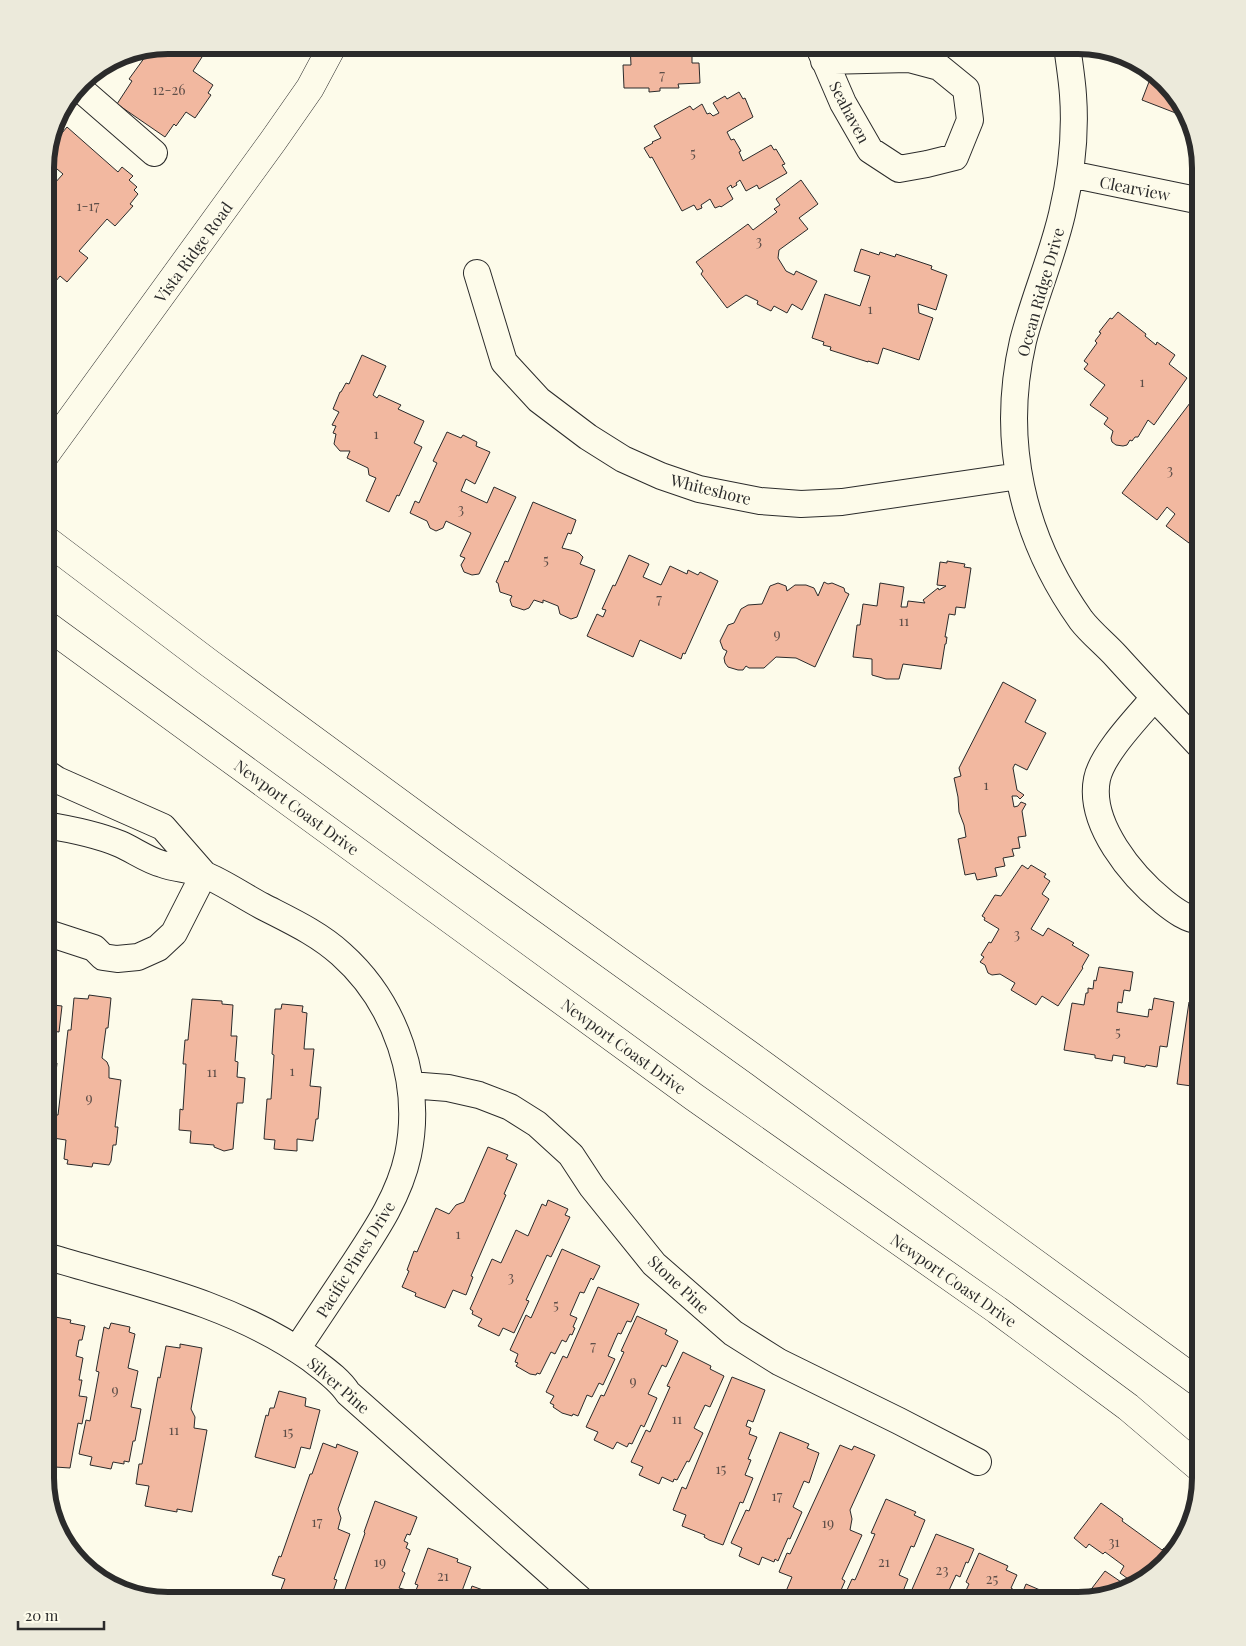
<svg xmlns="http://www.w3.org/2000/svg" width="1246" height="1646" viewBox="0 0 1246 1646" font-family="'Playfair Display',serif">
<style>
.building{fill:#f2b8a0;stroke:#2b2b2b}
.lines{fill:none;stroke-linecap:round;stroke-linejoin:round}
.minor-casing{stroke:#2b2b2b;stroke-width:28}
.tertiary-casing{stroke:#2b2b2b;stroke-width:29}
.primary-casing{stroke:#2b2b2b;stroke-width:29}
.minor{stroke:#fdfbea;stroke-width:26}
.tertiary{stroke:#fdfbea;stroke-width:28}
.primary{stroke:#fdfbea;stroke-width:28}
.labels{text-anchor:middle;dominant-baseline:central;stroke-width:4;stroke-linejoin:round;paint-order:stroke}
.number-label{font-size:14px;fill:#5d4e48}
.street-label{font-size:16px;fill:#2b2b2b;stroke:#fdfbea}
.rim{fill:none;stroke:#2b2b2b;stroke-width:6}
</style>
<rect width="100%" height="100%" fill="#fdfbea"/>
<!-- building -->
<path class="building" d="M168 45H203L197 54 202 57 193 71 213 85 208 93 211 95 195 118 186 112 176 126 174 124 165 137 117 104 132 81 129 79 145 57 136 51Z
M630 45H692V63H699L700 83 678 84 679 88H660V91L649 92V88H624L623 65H631Z
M1150 72 1180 100 1186 117 1142 100 1152 74Z
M739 92 743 99 745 98 753 117 727 132 731 140 734 139 741 151 739 152 743 161 771 145 774 150 776 149 785 164 782 165 787 173 759 189 757 185 746 191 740 180 736 183 737 185 732 188 731 185 727 188 733 199 721 207 720 206 715 208 710 199 701 205 702 208 697 210 694 205 682 211 652 157 650 158 644 148 653 143 652 142 661 138 654 126 690 106 693 110 702 104 707 114 710 113 713 116 719 113 713 103 725 96 727 99Z
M55 127 62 133 67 127 118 172 122 167 133 176 129 180 137 187 134 190 138 194 130 204 133 206 115 226 107 219 79 251 88 258 67 282 60 276 56 281 48 273 45 276V194L63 174 57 169 55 172 45 164 53 129Z
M801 180 818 204 799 218 808 229 779 250 778 258 786 271 794 275 796 271 817 281 802 310 792 304 787 313 774 306 771 311 757 304 758 301 746 295 727 308 701 274 703 271 696 262 748 224 753 230 777 212 774 209 780 205 776 199Z
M861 249 879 255 880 252 895 257 896 254 932 266 931 269 947 275 936 310 918 304 919 313 933 318 919 360 883 348 878 364 868 361V362L830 350 831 347 823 345 824 342 812 338 825 294 860 306 870 276 854 271Z
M1118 312 1146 334 1145 336 1156 345 1157 342 1175 355 1169 364 1187 378 1154 425 1148 420 1138 437H1135L1132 441 1130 440 1127 445 1123 446 1116 445 1112 442 1111 438 1113 431 1104 424 1108 418 1090 405 1105 385 1084 369 1088 364 1084 361 1097 343 1095 341 1101 333 1099 332 1110 318 1112 319Z
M362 355 386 366 373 395 377 398 379 395 401 405 398 409 424 421 414 443 422 447 399 496 397 495 389 512 366 501 376 478 369 475 368 468 347 458 350 451H340L334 444 336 434 333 433 336 426 332 425 339 412 333 409 340 392H341L346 383 349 384Z
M1193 399 1201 405V442L1199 445 1201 446V531L1199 530 1189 543 1166 526 1175 514 1167 507 1157 520 1122 493Z
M447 432 461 438 463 435 477 442 476 446 490 452 475 484 466 479 461 491 487 503 494 487 516 497 479 574 472 575 464 572 461 565 465 558 460 556 471 533 446 521 443 528 436 531 430 528 427 521 410 513 415 501 419 503 437 463 433 461Z
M533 502 576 520 571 534 568 533 562 548 574 551 579 553 583 557 580 564 595 570 577 617 571 619 560 614 558 606 543 600V603L534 600 529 608 524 610 512 606 510 600 512 596 500 592 498 583 496 582 505 561 508 562Z
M629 555 649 564 643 577 661 585 670 566 687 574 688 570 698 575 700 572 718 581 685 654 683 653 681 659 640 640 633 657 587 636 597 614 603 617 606 610 602 609 613 585 615 586Z
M947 561 965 564 964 567 971 568 965 608 956 607 955 615 949 614 945 637H947L946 644H945L941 669 903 664 899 679H886L872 675V659L853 657 857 625H860L863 604 877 606 880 583 904 587 901 607H907L908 601 925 603 923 600 938 588 939 590 946 586 937 585 940 562 947 563Z
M824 582 828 584 832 583 844 588 845 592 849 594 815 667 796 658 776 657 764 668H749L746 666 743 670H738L728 667 725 663 724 658 727 651 723 649 720 641 728 625 734 623 741 609 748 605 762 604 770 586 778 583 786 586 787 591 795 585H806L814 588 818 596Z
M1003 682 1036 700 1025 722 1046 733 1027 770 1015 764 1013 768 1017 790 1024 795 1020 799 1017 796H1012L1014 807 1018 806 1021 802 1026 804 1022 811 1026 836 1018 837 1020 848 1012 849 1014 856 1003 858 1005 866 995 868 997 876 977 880 975 873 965 875 958 839 966 837 964 825 959 812 958 797 954 778 961 776 959 768Z
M1022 865 1028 869 1031 865 1046 874 1044 877 1050 881 1042 894 1049 899 1031 929 1043 936 1048 928 1074 943 1072 945 1089 955 1082 967 1083 968 1058 1006 1042 996 1036 1005 1011 990 1015 983 1000 974 992 975 988 973 985 965 980 962 984 957 981 955 989 942 991 943 999 929 984 920 985 918 982 916 995 895 1001 896Z
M1099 967 1133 972 1130 991 1124 990 1122 1003 1118 1002 1117 1012 1148 1017 1149 1009 1152 1010 1154 998 1174 1002 1167 1047 1160 1046 1157 1067 1146 1065 1145 1067 1124 1063 1125 1057 1113 1055 1112 1061 1095 1058V1055L1064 1050 1072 1003 1084 1005 1086 993H1088V988L1093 989 1094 980 1096 981Z
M89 995 111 998 108 1028H106L102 1058 107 1062 109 1067V1078L121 1080 115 1127H118L116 1145H113L111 1161 109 1165 93 1163 92 1167 67 1164 68 1160 64 1159 66 1140 53 1138 56 1115H58L68 1030H71L74 998 88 999Z
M192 999 222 1001V1004L233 1005 231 1036H237L235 1061 238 1062 237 1077 245 1078 243 1103H237L233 1149 224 1151 214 1147V1145L190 1143 191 1131 179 1130 180 1109 183 1110 186 1064H183L185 1040H188Z
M1189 1002 1201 1004V1096L1198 1095 1199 1087 1177 1084Z
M45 1004 62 1006 59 1032 52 1031 49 1063H57L54 1090H48L47 1105H45Z
M282 1004 303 1006 302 1012 307 1013 304 1049H314L310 1086 321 1087 318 1119H316L313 1141 297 1139V1151L274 1149 275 1140 264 1139 267 1099H271L274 1055 272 1054 275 1009H281Z
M488 1147 508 1155 506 1159 517 1164 504 1194 506 1195 471 1276 473 1277 466 1295 453 1290 445 1308 415 1296 416 1293 402 1287 409 1271 407 1270 414 1251 417 1252 436 1208 449 1214 456 1205 464 1202Z
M548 1200 568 1209 565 1215 570 1217 551 1257 547 1255 526 1300 529 1301 514 1333 503 1328 499 1336 478 1326 482 1319 472 1314 473 1311 470 1309 492 1259 501 1263 516 1230 528 1236 542 1204 546 1206Z
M562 1249 600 1266 593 1280 591 1278 584 1293 580 1292 570 1315 577 1318 573 1327 575 1328 572 1335 570 1334 566 1342 562 1340 555 1354 551 1352 540 1374 537 1373 536 1375 530 1374 516 1366 518 1363 515 1362 518 1354 510 1350 526 1315 531 1318Z
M598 1287 639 1304 631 1322 627 1321 621 1334 618 1333 608 1356 615 1359 603 1385 599 1383 592 1397 587 1395 578 1416 573 1414 572 1416 562 1413 553 1407 554 1405 550 1403 554 1396 546 1392 563 1356 567 1358Z
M45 1315 71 1320 70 1323 85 1326 82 1340H79L76 1356 83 1358 79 1380H82L79 1396 87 1397 82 1424 78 1423 70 1468 55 1467 49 1464 50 1462H45Z
M637 1316 667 1330 665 1334 678 1341 666 1367 662 1365 648 1394 657 1398 644 1427 641 1425 632 1444 629 1443 627 1447 617 1442 613 1449 594 1440 598 1432 586 1427 601 1395 604 1396 624 1352 621 1351Z
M111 1323 130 1327 129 1332 135 1334 128 1368 138 1371 131 1407 141 1409 135 1441H133L129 1462 124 1461V1464L113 1462 111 1469 90 1465 92 1457 79 1454 86 1420 90 1421 99 1372 96 1371 104 1327 109 1329Z
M180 1344 202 1348 191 1409 195 1417 194 1428 207 1430 192 1512 177 1509V1512L145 1506 149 1486 136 1484 139 1464H142L158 1377 160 1378 166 1346 180 1348Z
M683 1352 711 1366 710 1369 724 1376 710 1407 705 1405 694 1428 703 1433 689 1462 687 1461 677 1480 674 1479 673 1482 662 1477 659 1484 639 1475 643 1467 631 1462 646 1430 650 1432 670 1387 667 1386Z
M732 1377 765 1390 753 1422 748 1420 746 1426 751 1428 749 1434 757 1437 748 1459 751 1460 745 1475 753 1478 743 1503 740 1502 723 1545 709 1540 704 1537 705 1535 682 1526 686 1515 673 1510 682 1487 686 1489Z
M279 1391 306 1398 305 1406 320 1410 310 1449 301 1447 295 1468 255 1457 266 1415 268 1416 270 1408H274Z
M780 1432 809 1444 807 1448 819 1453 809 1483 804 1481 793 1507 802 1512 790 1539 788 1538 778 1561 775 1559 774 1562 762 1557 759 1565 739 1556 742 1548 731 1543 746 1510 749 1511Z
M323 1443 336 1448 337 1444 358 1452 338 1509 341 1518 338 1529 350 1534 334 1579 337 1580 331 1597 328 1596 327 1601H287L278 1598 285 1579 272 1575 279 1556 281 1557 310 1474H312Z
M840 1445 852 1450 854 1446 875 1455 850 1510 852 1519 850 1530 862 1535 842 1579 845 1581 838 1597 835 1596 833 1601H797L784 1596 792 1577 779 1572 787 1553 790 1554Z
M886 1499 916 1512 914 1515 925 1520 914 1547 911 1546 899 1575 908 1579 899 1601H842L852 1579 855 1580 875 1534 871 1533Z
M375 1501 417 1517 410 1535 407 1534 404 1541 408 1543 406 1548 410 1550 402 1571 405 1573 399 1588 407 1590 403 1601H341L365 1533 364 1532Z
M1101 1503 1123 1519 1122 1521 1162 1550 1164 1548 1172 1554 1146 1580 1135 1584 1120 1573 1124 1566 1105 1552 1103 1554 1089 1544 1086 1548 1074 1538Z
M936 1534 974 1549 968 1563 966 1562 960 1577 956 1575 945 1599 951 1601H907Z
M428 1548 458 1559 457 1562 471 1567 459 1599 454 1597 453 1601H412L418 1585 415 1584Z
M979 1553 1008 1566 1006 1570 1017 1575 1011 1588 1014 1590 1009 1601H961L969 1584 966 1582Z
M1105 1571 1127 1586 1089 1598 1086 1596Z
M1026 1584 1054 1596 1053 1600 1055 1601H1019Z
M472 1586 502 1597 501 1600 502 1601H467Z"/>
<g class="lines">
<!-- minor casing -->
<g class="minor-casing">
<path id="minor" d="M818 45 843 103 870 150 899 169 927 164 955 157 970 120 966 89 939 67 909 59 824 61
M1067 45C1069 62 1072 79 1073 95 1076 135 1071 176 1062 214 1052 257 1034 298 1023 341 1000 441 1022 537 1081 620 1091 633 1105 644 1116 656 1144 687 1173 717 1201 747
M78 87 154 153
M1070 174 1201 201
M477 273 504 362 539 400 588 437 623 459 661 476 699 489 760 501 801 504 842 502 1019 476
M1154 698C1137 718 1102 754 1097 779 1088 824 1132 876 1164 902 1174 910 1187 920 1201 921
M45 772 57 780 163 827 204 874
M45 825C70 829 96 834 120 844 134 850 147 860 162 864 175 869 190 869 203 874 223 882 243 896 262 906 289 920 318 933 341 954 396 1003 423 1082 408 1155 399 1197 374 1233 351 1268 333 1295 315 1322 297 1349
M45 932 94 948 103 957 117 959 138 957 158 948 174 933 204 874
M410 1085 448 1088 479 1095 510 1107 537 1124 571 1155 592 1187 654 1264 733 1333 779 1362 899 1421 978 1462
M45 1256C136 1283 233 1303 311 1359 324 1369 339 1379 348 1393L582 1601"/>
</g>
<!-- tertiary casing -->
<g class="tertiary-casing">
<path id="tertiary" d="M45 455 273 141 310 88 333 45"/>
</g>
<!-- primary casing -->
<g class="primary-casing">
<path id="primary" d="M45 539 209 663 450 840 762 1064 1201 1384
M45 624 694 1097 997 1310 1128 1407 1201 1469"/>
</g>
<!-- minor -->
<use href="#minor" class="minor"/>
<!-- tertiary -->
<use href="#tertiary" class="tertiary"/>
<!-- primary -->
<use href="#primary" class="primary"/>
</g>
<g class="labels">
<!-- number labels -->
<g class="number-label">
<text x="662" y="74">7</text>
<text x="169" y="89">12-26</text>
<text x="693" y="152">5</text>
<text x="88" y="205">1-17</text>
<text x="759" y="240">3</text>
<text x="870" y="308">1</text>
<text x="1142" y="381">1</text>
<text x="376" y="433">1</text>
<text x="1170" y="469">3</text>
<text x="461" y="508">3</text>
<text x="546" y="559">5</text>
<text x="659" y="598">7</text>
<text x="904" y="620">11</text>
<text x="777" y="633">9</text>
<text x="986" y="784">1</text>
<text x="1017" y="933">3</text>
<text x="1118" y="1031">5</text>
<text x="292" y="1070">1</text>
<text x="212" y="1071">11</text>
<text x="89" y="1097">9</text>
<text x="458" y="1233">1</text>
<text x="511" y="1276">3</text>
<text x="556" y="1304">5</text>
<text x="593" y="1345">7</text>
<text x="633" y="1380">9</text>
<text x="115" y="1389">9</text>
<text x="677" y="1418">11</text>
<text x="174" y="1429">11</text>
<text x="288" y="1431">15</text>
<text x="721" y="1468">15</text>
<text x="777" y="1495">17</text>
<text x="317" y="1521">17</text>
<text x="828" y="1522">19</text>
<text x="1114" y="1541">31</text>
<text x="380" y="1561">19</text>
<text x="884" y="1561">21</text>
<text x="942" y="1569">23</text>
<text x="443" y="1575">21</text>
<text x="992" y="1578">25</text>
</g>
<!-- street labels -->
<g class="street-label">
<text transform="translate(850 112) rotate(62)">Seahaven</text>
<text transform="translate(1135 188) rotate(11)">Clearview</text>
<text transform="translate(193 252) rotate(-54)">Vista Ridge Road</text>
<text transform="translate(1040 292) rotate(-74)">Ocean Ridge Drive</text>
<text transform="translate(711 489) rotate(14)">Whiteshore</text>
<text transform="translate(297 807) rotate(36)">Newport Coast Drive</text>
<text transform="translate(624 1046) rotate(36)">Newport Coast Drive</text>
<text transform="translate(355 1259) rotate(-58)">Pacific Pines Drive</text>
<text transform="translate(954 1280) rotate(35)">Newport Coast Drive</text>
<text transform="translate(679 1284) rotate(43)">Stone Pine</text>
<text transform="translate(339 1385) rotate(41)">Silver Pine</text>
</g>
</g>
<!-- crop -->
<path d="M0 0H1246V1646H0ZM168 54H1078A114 114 0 0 1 1192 168V1478A114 114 0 0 1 1078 1592H168A114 114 0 0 1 54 1478V168A114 114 0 0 1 168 54Z" fill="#eceadb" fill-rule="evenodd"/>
<path class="rim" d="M168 54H1078A114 114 0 0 1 1192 168V1478A114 114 0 0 1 1078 1592H168A114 114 0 0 1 54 1478V168A114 114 0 0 1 168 54Z"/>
<!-- scale -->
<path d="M18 1621v8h86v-8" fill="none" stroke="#2b2b2b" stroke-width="2.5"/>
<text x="25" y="1621" font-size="15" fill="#2b2b2b" stroke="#fdfbea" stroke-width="4" paint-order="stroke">20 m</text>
</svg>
